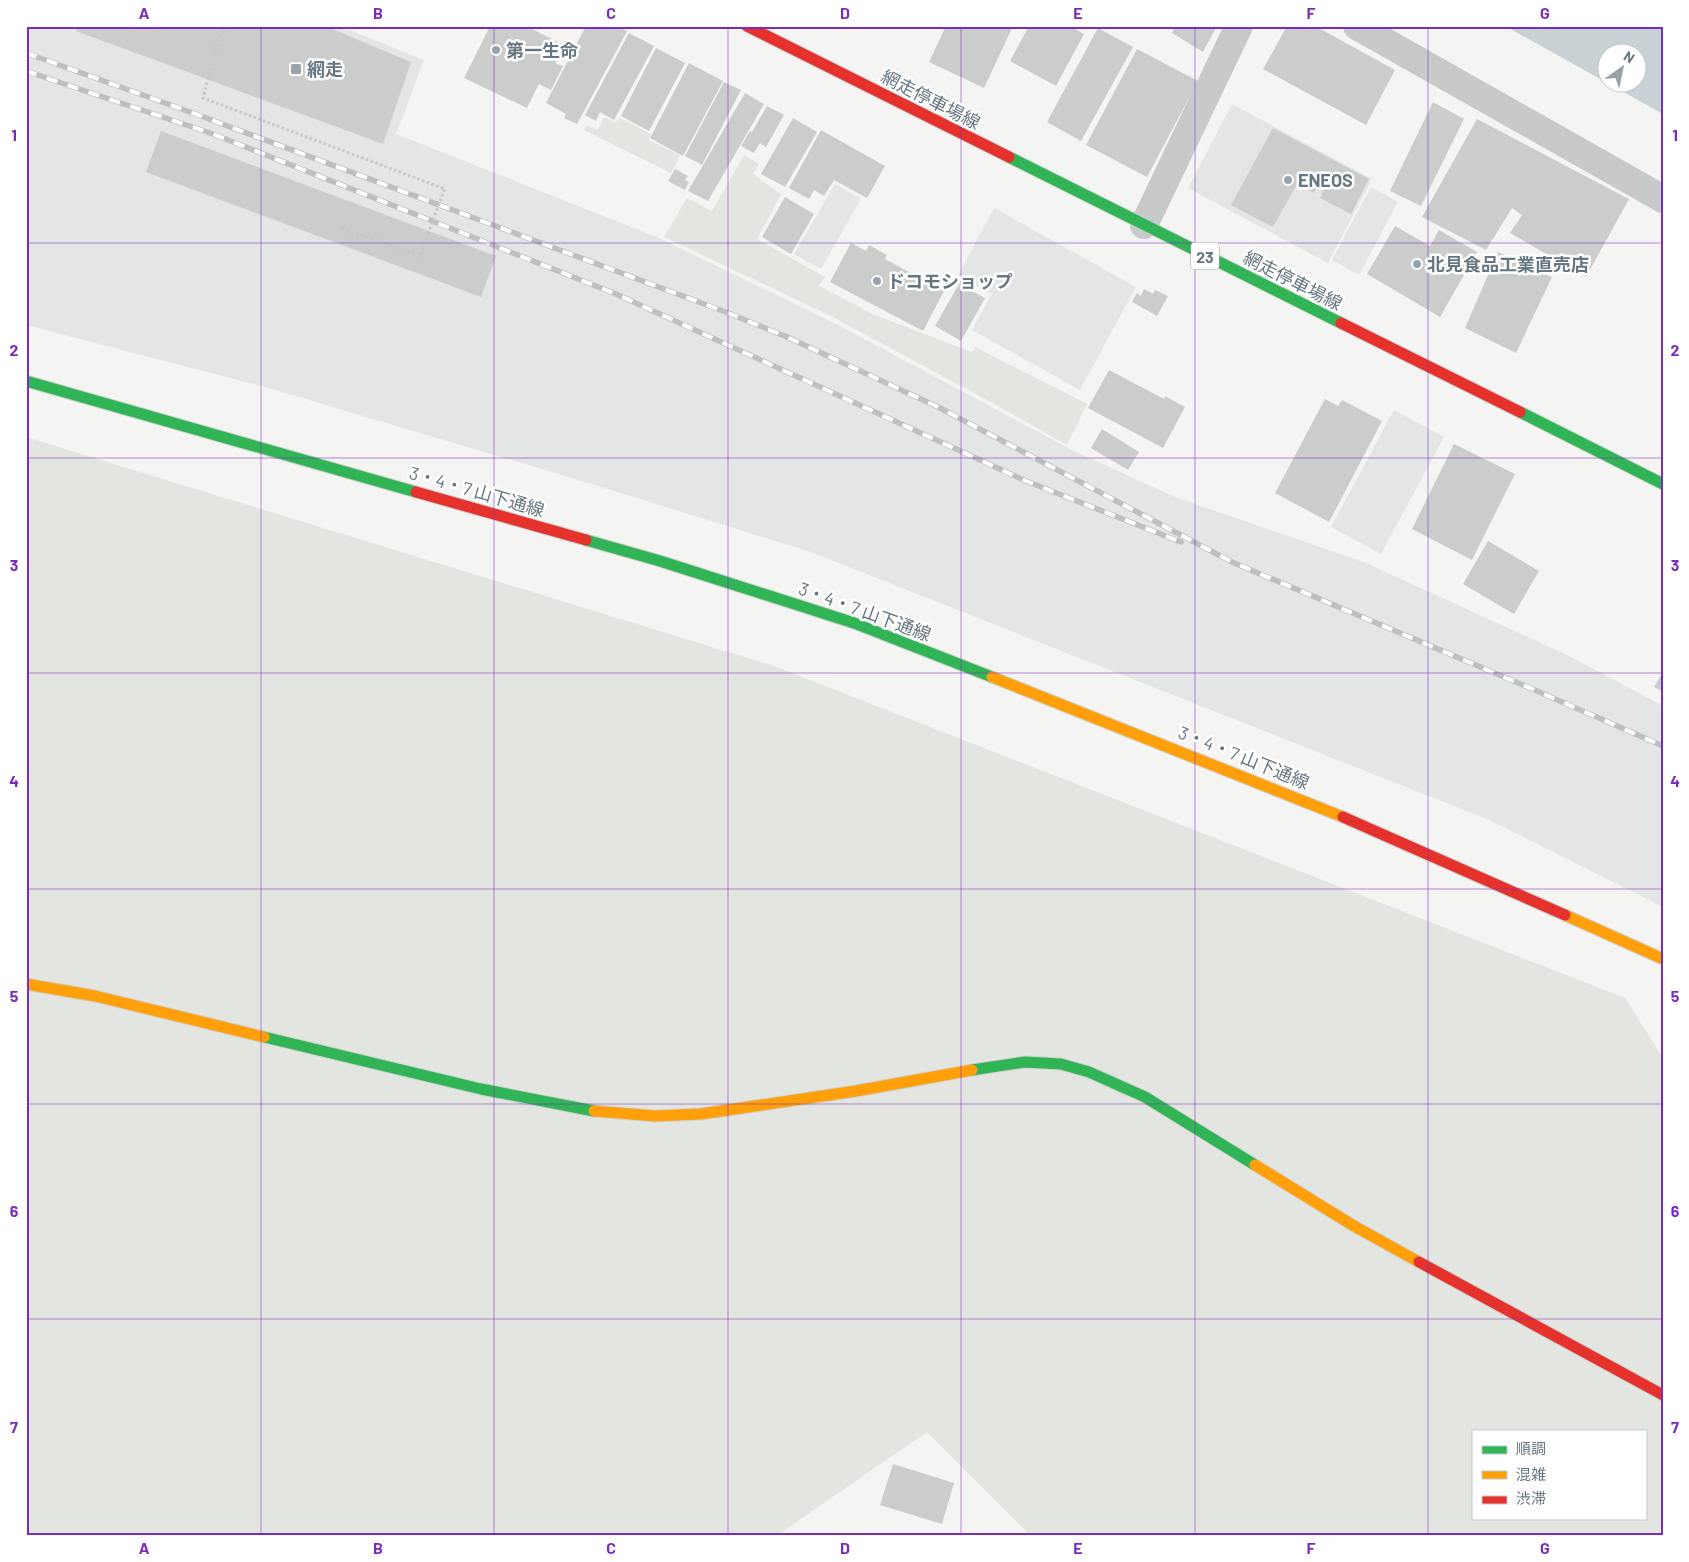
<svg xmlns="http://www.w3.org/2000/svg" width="1689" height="1562" viewBox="0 0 1689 1562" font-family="Barlow,'Noto Sans JP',sans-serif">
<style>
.built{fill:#e4e5e5}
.green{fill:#e3e6e0;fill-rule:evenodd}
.water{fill:#c8d1d3;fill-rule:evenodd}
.building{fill:#cbcdcd}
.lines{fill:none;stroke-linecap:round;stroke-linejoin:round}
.fast-casing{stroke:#d1d2d2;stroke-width:13}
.slow-casing{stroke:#d1d2d2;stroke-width:13}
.jam-casing{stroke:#d1d2d2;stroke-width:13}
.path{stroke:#c6c7c8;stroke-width:3;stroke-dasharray:2.5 2.5;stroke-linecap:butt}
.street{stroke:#c8caca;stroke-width:28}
.fast{stroke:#30b455;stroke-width:11}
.slow{stroke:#ff9f0a;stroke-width:11}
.jam{stroke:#e5322d;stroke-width:11}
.rail-casing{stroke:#bebfc0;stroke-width:5.5}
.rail{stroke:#fff;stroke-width:4;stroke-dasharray:11;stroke-linecap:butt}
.path-bridge{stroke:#c6c7c8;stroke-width:3;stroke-dasharray:2.5 2.5;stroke-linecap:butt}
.grid{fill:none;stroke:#7b2cbf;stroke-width:1;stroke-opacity:0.55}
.poi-dot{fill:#98a3a9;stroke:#fff;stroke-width:2}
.labels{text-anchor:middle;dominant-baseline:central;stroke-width:5;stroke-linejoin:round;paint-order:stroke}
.shield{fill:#fff;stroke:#94a0a7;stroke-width:1}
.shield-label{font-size:16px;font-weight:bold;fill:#667781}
.poi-label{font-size:18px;font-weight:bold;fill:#667781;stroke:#fff;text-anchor:start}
.street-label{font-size:18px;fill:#667781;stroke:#fff}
.neatline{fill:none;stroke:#7b2cbf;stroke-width:2}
.grid-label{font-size:16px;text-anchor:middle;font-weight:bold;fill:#7b2cbf}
</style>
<rect width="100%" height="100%" fill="#f4f4f3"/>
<!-- built -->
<path class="built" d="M26 26H340L424 60 396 134 659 238 840 326 1072 450 1175 497 1366 563 1569 656 1663 706V907L1492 821 811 552 582 481 272 389 26 325Z
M1232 104 1372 179 1328 263 1188 188Z
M835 184 861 199 821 269 794 254Z
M1371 187 1398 202 1359 275 1332 260Z
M994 208 1136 287 1080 390 972 330 992 294 958 275Z
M1394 410 1444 437 1381 554 1331 527Z"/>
<!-- green -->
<path class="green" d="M604 117 616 123 619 118 651 134 649 140 680 155 671 173 584 130 587 125 598 130Z
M744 155 759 164 753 174 781 194 757 239 825 277 819 286 875 315 972 352 975 347 1087 404 1067 445 998 406 829 315 664 237 687 198 712 211Z
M26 437 774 666 1625 998 1663 1058V1536H1031L927 1432 776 1536H26ZM1473 1431H1645V1518H1473Z"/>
<!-- water -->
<path class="water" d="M1505 26H1663V114ZM1606 52H1636V82H1606Z"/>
<!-- building -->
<path class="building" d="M78 26H325L411 62 383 144 76 31Z
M490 26H526L564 45 555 63 563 66 551 90 539 84 527 108 464 78Z
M586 26H617L627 31 577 124 564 118 566 114 546 103Z
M946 26H1013L984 88 929 62Z
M1029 26H1070L1084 34 1056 86 1010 61Z
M1175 26H1217L1203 52 1172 33Z
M1287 26H1315L1395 70 1366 125 1263 69Z
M1098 28 1133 47 1081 141 1047 122Z
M629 33 654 46 614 120 600 112 596 121 585 115Z
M656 48 685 63 649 131 621 116Z
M1137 49 1198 81 1147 177 1086 145Z
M689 63 723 81 683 156 650 138Z
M724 82 741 90 702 165 685 156Z
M745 93 764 104 708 201 688 191Z
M1433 102 1464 119 1421 206 1390 191Z
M767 106 784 115 766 147 760 143 754 153 741 146 750 131 752 132Z
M793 118 817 132 785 187 761 174Z
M1477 119 1629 199 1586 277 1510 233 1522 215 1512 208 1486 250 1422 217Z
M1273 128 1369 179 1351 214 1320 198 1325 187 1319 184 1314 193 1297 184 1273 227 1231 205Z
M821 130 885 166 867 198 834 180 824 196 814 190 809 199 789 188Z
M161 131 496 256 481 297 146 172Z
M675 169 688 176 685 180 689 182 685 190 668 181Z
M785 197 814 214 791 254 762 237Z
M1395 226 1430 246 1439 230 1477 252 1440 317 1367 274Z
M851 243 866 251 869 245 887 255 885 259 944 291 923 331 830 282Z
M1498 252 1552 277 1516 353 1465 328Z
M959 284 985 298 961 341 935 326Z
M1144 289 1153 294 1155 290 1168 296 1157 316 1132 302 1137 293 1141 296Z
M1109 370 1164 399 1165 396 1185 407 1163 448 1088 408Z
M1325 399 1338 406 1342 400 1382 421 1329 522 1275 493Z
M1102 429 1139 452 1128 470 1091 448Z
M1454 444 1515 474 1472 560 1412 529Z
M1488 541 1539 571 1514 614 1463 584Z
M1663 672V692L1654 687Z
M893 1464 954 1483 942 1524 880 1505Z"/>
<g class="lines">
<!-- fast casing -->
<g class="fast-casing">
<path id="fast" d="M1009 157 1341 323
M26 381 416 492
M1520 412 1663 484
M586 540 660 561 854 623 992 677
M264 1037 481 1089 594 1111
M972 1070 1025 1062 1061 1064 1089 1072 1145 1097 1255 1165"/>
</g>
<!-- slow casing -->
<g class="slow-casing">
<path id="slow" d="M992 677 1343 817
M1565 915 1663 959
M26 984 95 996 264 1037
M594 1111 655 1116 701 1114 856 1091 972 1070
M1255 1165 1354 1226 1419 1262"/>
</g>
<!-- jam casing -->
<g class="jam-casing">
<path id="jam" d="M747 26 1009 157
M1341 323 1520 412
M416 492 586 540
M1343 817 1565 915
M1419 1262 1663 1395"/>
</g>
<!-- path -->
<path class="path" d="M226 26 218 40 203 98 445 189 443 193
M342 228 420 256 428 234"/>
<!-- street -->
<path class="street" d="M1357 26 1663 199
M1144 225 1239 26"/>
<!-- fast -->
<use href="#fast" class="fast"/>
<!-- slow -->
<use href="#slow" class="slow"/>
<!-- jam -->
<use href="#jam" class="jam"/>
<!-- rail casing -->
<g class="rail-casing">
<path id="rail" d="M26 53 201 116 723 311 787 337 938 407 1232 562 1530 688 1663 746
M26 71 213 134 616 294 1026 481 1181 542"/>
</g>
<!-- rail -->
<use href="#rail" class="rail"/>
<!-- path-bridge -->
<path class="path-bridge" d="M428 234 443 193"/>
</g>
<!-- grid -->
<path class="grid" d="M261 26V1536M494 26V1536M728 26V1536M961 26V1536M1195 26V1536M1428 26V1536M26 243H1663M26 458H1663M26 673H1663M26 889H1663M26 1104H1663M26 1319H1663"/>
<!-- markers -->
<g class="poi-dot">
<circle cx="496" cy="50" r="5"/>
<rect x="290" y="63" width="12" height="12" rx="2.5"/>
<circle cx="1288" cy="180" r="5"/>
<circle cx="1417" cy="264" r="5"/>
<circle cx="877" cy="281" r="5"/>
</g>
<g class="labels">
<!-- shield labels -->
<rect class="shield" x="1191" y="242.5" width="28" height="27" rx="4"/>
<g class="shield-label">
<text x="1205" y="256">23</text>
</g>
<!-- poi labels -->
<g class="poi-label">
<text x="506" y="50">第一生命</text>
<text x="307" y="69">網走</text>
<text x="1298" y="180">ENEOS</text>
<text x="1427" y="264">北見食品工業直売店</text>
<text x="887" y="281">ドコモショップ</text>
</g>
<!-- street labels -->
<g class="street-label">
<text transform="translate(931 99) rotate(27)">網走停車場線</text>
<text transform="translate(1293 280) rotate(27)">網走停車場線</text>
<text transform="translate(477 491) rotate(16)">3・4・7 山下通線</text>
<text transform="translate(865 611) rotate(20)">3・4・7 山下通線</text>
<text transform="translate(1244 757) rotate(22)">3・4・7 山下通線</text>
</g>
</g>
<!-- border -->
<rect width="1689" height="1562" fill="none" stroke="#ffffff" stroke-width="55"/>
<!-- legend -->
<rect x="1472" y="1430" width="175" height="90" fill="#ffffff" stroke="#c2c9cd"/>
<rect x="1482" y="1446" width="25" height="8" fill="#30b455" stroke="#c2c9cd"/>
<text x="1516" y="1454" font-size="15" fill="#667781">順調</text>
<rect x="1482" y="1471" width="25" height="8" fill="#ff9f0a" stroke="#c2c9cd"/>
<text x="1516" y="1480" font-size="15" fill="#667781">混雑</text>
<rect x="1482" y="1496" width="25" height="8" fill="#e5322d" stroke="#c2c9cd"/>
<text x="1516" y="1504" font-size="15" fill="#667781">渋滞</text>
<!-- north arrow -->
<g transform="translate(1622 68) rotate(33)"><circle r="24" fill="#ffffff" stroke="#c2c9cd"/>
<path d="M0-4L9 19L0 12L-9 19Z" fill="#98a3a9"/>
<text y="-8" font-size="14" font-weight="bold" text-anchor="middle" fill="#667781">N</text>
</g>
<rect x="28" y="28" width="1634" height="1506" class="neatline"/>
<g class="grid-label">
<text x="144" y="19">A</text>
<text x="378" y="19">B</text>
<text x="611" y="19">C</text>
<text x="845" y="19">D</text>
<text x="1078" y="19">E</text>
<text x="1311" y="19">F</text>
<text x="1545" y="19">G</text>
<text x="14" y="141">1</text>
<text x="1675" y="141">1</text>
<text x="14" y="356">2</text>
<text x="1675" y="356">2</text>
<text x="14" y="571">3</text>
<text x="1675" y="571">3</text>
<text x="14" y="787">4</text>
<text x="1675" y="787">4</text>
<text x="14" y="1002">5</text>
<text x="1675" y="1002">5</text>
<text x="14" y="1217">6</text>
<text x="1675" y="1217">6</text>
<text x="14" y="1433">7</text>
<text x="1675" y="1433">7</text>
<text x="144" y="1554">A</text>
<text x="378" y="1554">B</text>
<text x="611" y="1554">C</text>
<text x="845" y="1554">D</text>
<text x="1078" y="1554">E</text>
<text x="1311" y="1554">F</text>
<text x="1545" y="1554">G</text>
</g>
</svg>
